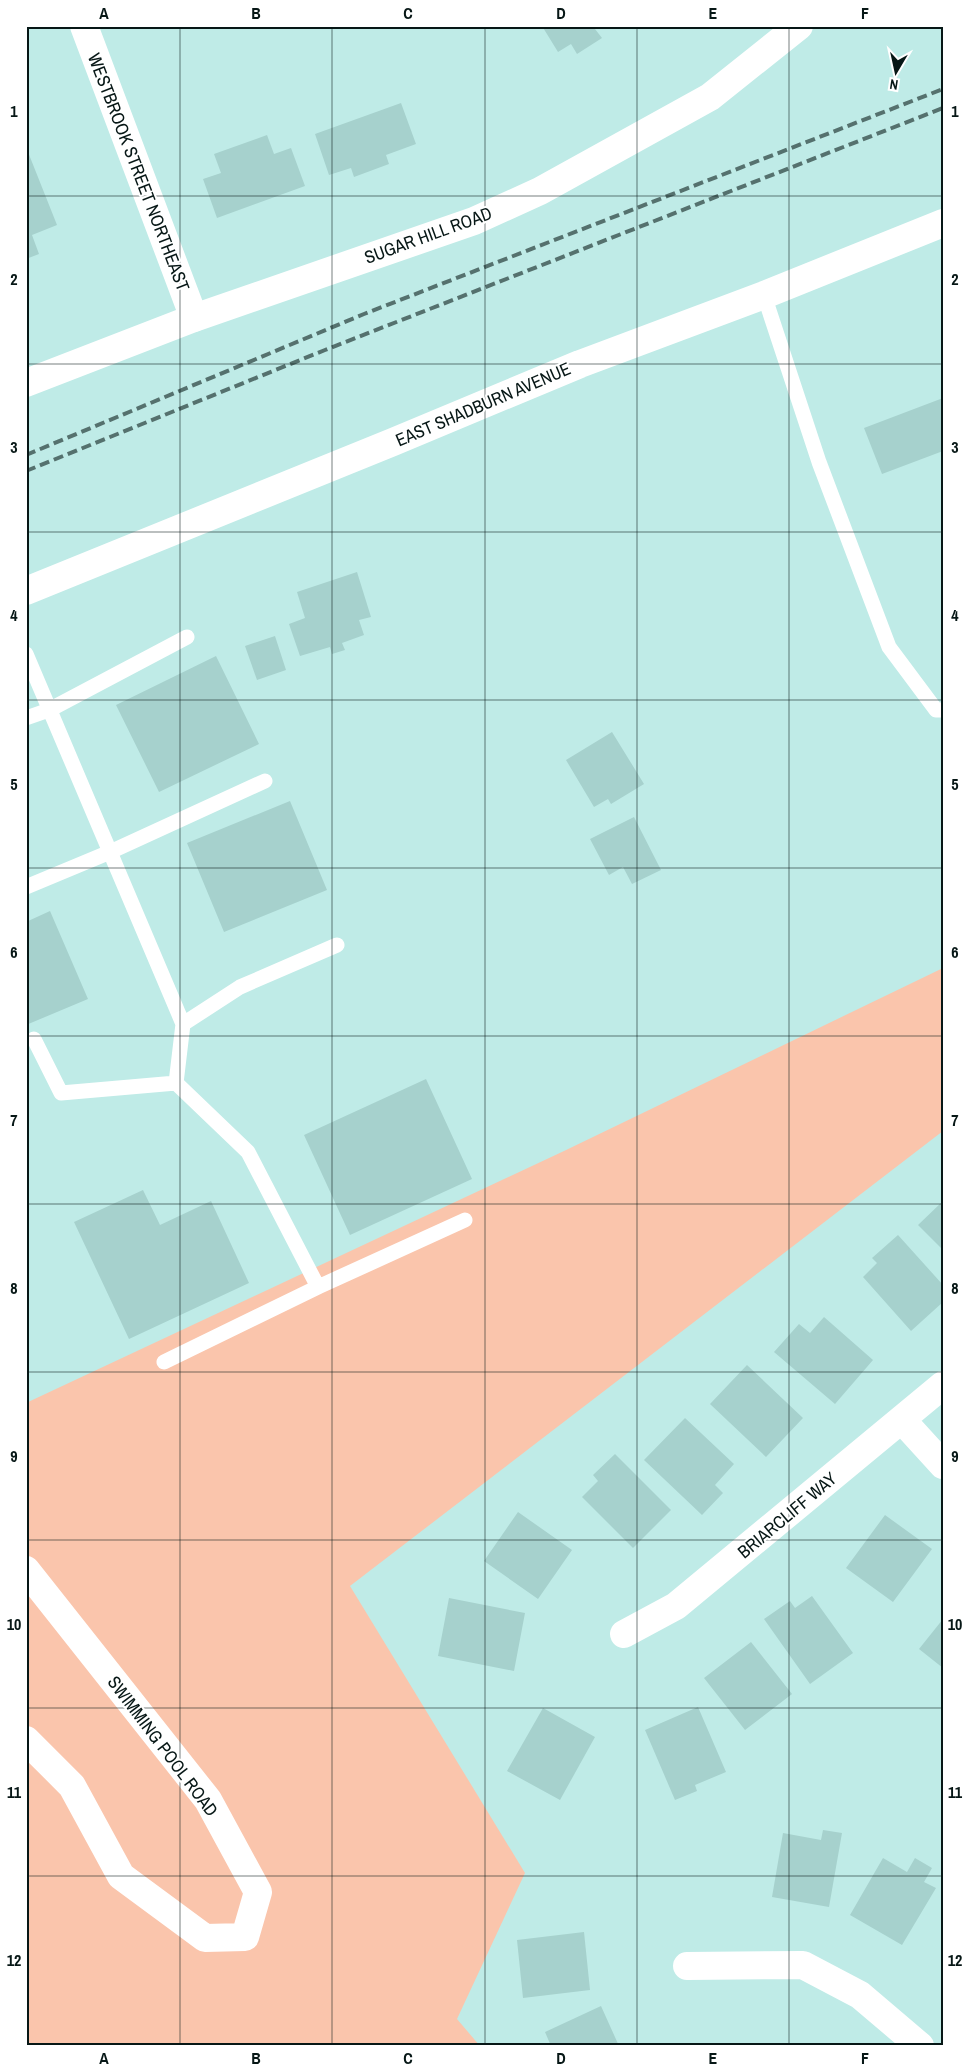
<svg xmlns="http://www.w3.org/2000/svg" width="969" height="2072" viewBox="0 0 969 2072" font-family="'Archivo Narrow',sans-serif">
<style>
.green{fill:#fac5ac}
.building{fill:#a6d1cd}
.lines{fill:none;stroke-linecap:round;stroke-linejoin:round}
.lane{stroke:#fff;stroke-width:15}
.street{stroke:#fff;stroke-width:28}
.secondary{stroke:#fff;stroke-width:28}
.rail{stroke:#55716e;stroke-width:4;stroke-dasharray:10 5;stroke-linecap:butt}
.grid{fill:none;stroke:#071716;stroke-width:1;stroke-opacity:0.55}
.labels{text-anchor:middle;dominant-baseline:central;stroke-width:4;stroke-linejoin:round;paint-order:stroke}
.street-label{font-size:18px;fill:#071716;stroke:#fff}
.neatline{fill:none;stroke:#071716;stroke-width:2}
.grid-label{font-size:16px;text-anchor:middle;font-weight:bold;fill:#071716}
</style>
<rect width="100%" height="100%" fill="#bfebe7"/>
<!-- green -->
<path class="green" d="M943 968V1131L350 1586 525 1873 457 2019 480 2046H26V1403L564 1151Z"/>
<!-- building -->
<path class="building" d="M542 26H599L595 29 602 38 577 54 571 44 558 52Z
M401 103 416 144 386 155 389 164 354 177 351 168 329 175 315 134Z
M267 135 274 154 291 148 305 186 217 218 203 179 221 173 214 154Z
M26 147 57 225 32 235 39 254 26 259Z
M943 398V451L882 474 864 428Z
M357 572 371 617 359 620 364 635 342 643 345 650 332 654 330 647 300 656 289 624 305 618 297 592Z
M275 636 286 670 257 680 245 646Z
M216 656 259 744 159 792 116 705Z
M612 732 644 784 611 804 608 799 594 807 566 760Z
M290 801 327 890 224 932 187 843Z
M634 817 661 870 632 884 623 867 609 875 590 839Z
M50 911 88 999 26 1025V922Z
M426 1079 472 1179 350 1235 304 1135Z
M143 1190 160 1225 211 1201 249 1283 129 1339 74 1222Z
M943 1201V1250L918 1225Z
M898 1235 943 1285V1302L911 1331 863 1277 877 1263 872 1258Z
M824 1317 873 1360 835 1404 774 1352 799 1324 810 1333Z
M747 1365 803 1418 766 1457 710 1404Z
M685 1418 734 1464 715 1485 723 1493 702 1515 644 1460Z
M615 1454 671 1510 633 1548 582 1497 598 1481 593 1475Z
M518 1512 572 1550 538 1599 484 1561Z
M885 1515 932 1549 893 1602 846 1568Z
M812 1596 853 1653 810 1684 764 1619 790 1601 795 1608Z
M449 1598 525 1613 514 1671 438 1656Z
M943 1619V1668L919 1649Z
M751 1642 792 1694 745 1730 704 1678Z
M698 1707 726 1772 695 1785 697 1791 675 1800 645 1730Z
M543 1708 595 1737 560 1800 507 1771Z
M823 1830 842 1833 829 1907 772 1897 783 1833 821 1840Z
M883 1858 907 1872 915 1858 932 1868 924 1882 936 1888 902 1945 850 1915Z
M584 1932 590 1990 523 1998 517 1940Z
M601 2006 619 2046H551L545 2032Z"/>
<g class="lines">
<!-- lane -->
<path class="lane" d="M764 295 819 462 889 647 936 710H943
M26 654 183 1024 176 1083
M26 718 49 710 187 637
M26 887 110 852 265 781
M183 1024 240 987 337 945
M34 1039 61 1093 176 1083 248 1152 318 1287 164 1362
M318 1287 465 1220"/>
<!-- street -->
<path class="street" d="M84 26 194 318
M902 1420 943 1465
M26 1570 208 1800 258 1892 245 1937 205 1938 121 1876 72 1786 26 1740
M624 1634 676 1606 943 1385
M687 1966 803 1965 860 1995 920 2046"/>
<!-- secondary -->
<path class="secondary" d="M26 383 194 318 474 221 540 191 710 97 799 26
M26 591 393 442 580 364 764 295 943 223"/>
<!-- rail -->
<path class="rail" d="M26 455 364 314 943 89
M26 471 325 350 943 108"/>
</g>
<!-- grid -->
<path class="grid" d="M180 26V2046M332 26V2046M485 26V2046M637 26V2046M789 26V2046M26 196H943M26 364H943M26 532H943M26 700H943M26 868H943M26 1036H943M26 1204H943M26 1372H943M26 1540H943M26 1708H943M26 1876H943"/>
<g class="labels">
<!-- street labels -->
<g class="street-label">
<text transform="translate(139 172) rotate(69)">WESTBROOK STREET NORTHEAST</text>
<text transform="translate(428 235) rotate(-20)">SUGAR HILL ROAD</text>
<text transform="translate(483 404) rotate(-23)">EAST SHADBURN AVENUE</text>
<text transform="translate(787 1515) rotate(-40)">BRIARCLIFF WAY</text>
<text transform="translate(163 1746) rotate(53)">SWIMMING POOL ROAD</text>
</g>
</g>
<!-- border -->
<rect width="969" height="2072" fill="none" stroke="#ffffff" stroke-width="55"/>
<!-- north arrow -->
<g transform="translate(896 72) rotate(189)" stroke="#ffffff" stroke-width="4" paint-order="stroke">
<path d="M0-4L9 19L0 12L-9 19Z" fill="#071716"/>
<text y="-8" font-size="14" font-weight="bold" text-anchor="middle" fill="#071716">N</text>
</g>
<rect x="28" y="28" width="914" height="2016" class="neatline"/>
<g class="grid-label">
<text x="104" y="19">A</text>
<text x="256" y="19">B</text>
<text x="408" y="19">C</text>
<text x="561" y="19">D</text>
<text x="713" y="19">E</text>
<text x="865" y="19">F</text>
<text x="14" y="117">1</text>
<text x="955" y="117">1</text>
<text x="14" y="285">2</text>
<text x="955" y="285">2</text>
<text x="14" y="453">3</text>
<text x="955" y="453">3</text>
<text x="14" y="621">4</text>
<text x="955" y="621">4</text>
<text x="14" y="790">5</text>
<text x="955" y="790">5</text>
<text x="14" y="958">6</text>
<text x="955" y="958">6</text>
<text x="14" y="1126">7</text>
<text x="955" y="1126">7</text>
<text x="14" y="1294">8</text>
<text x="955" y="1294">8</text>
<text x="14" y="1462">9</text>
<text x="955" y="1462">9</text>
<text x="14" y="1630">10</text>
<text x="955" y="1630">10</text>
<text x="14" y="1798">11</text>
<text x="955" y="1798">11</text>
<text x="14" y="1966">12</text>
<text x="955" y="1966">12</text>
<text x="104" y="2064">A</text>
<text x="256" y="2064">B</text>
<text x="408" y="2064">C</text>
<text x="561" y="2064">D</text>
<text x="713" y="2064">E</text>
<text x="865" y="2064">F</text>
</g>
</svg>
